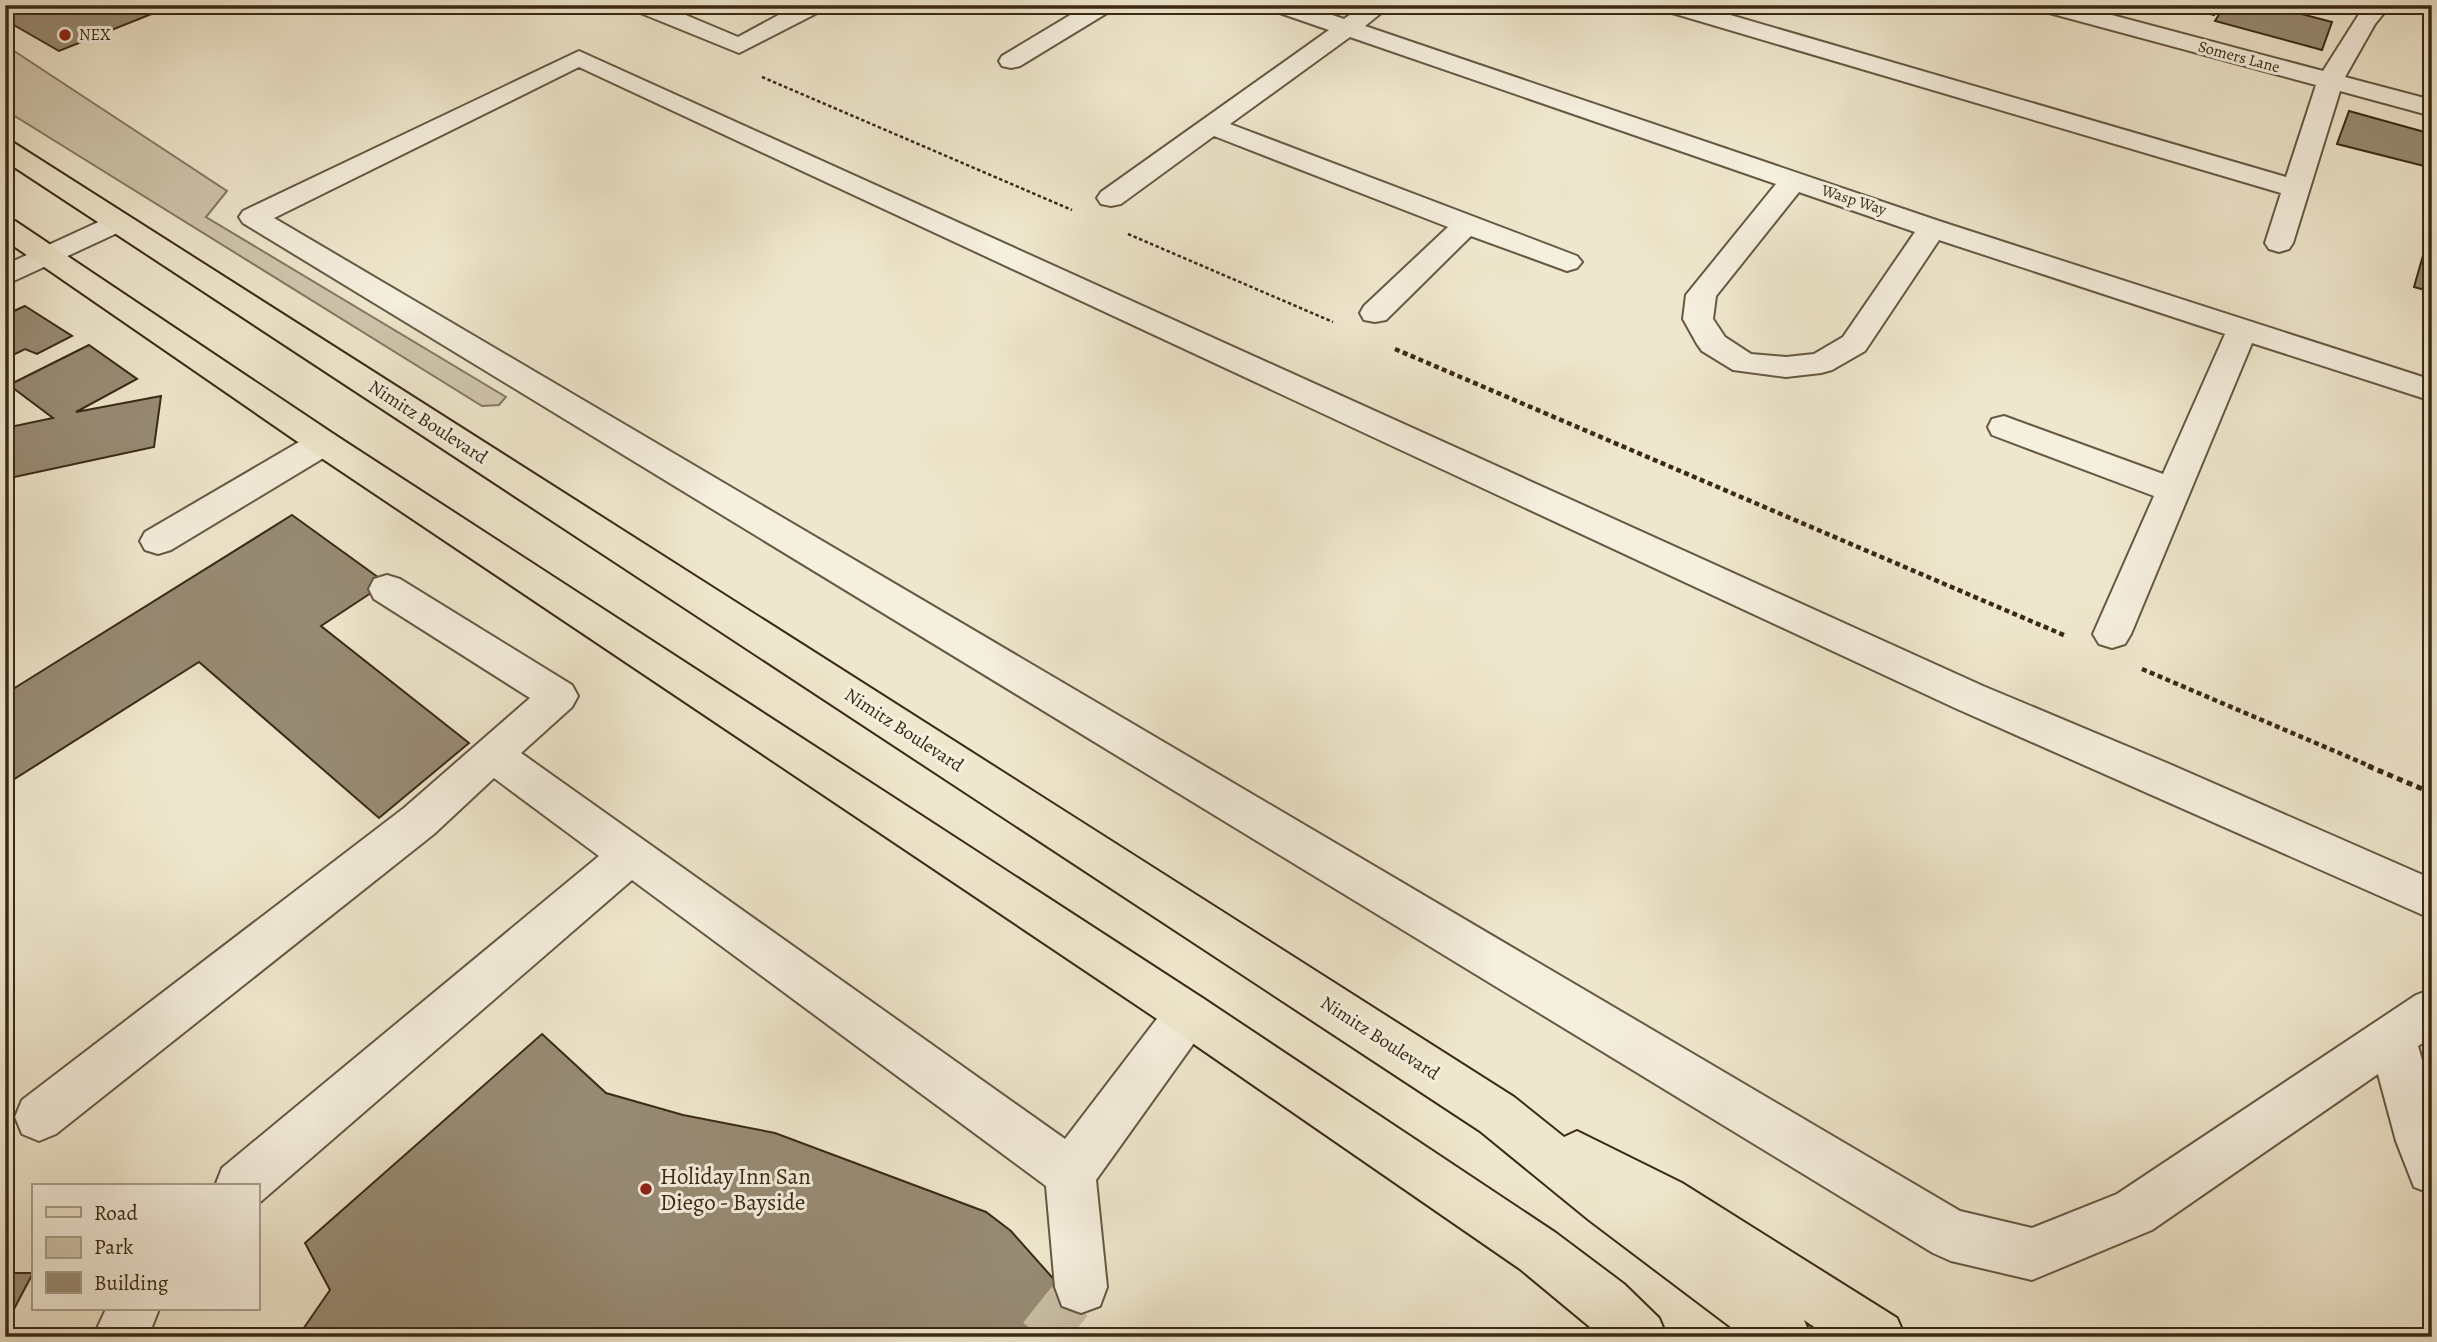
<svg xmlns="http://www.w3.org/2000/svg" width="2437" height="1342" viewBox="0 0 2437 1342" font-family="Alegreya,serif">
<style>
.green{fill:#d0c7ae;stroke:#847862;stroke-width:2}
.building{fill:#988c75;stroke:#392915;stroke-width:2}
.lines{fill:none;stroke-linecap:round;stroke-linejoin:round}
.minor-tunnel{stroke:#cbc1a8;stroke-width:46;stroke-dasharray:46 24;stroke-linecap:butt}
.minor-casing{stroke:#665843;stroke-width:4}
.major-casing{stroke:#392915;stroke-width:4}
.path-far2{stroke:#392915;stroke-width:2.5;stroke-dasharray:3.5 2.5;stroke-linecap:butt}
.path-far1{stroke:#392915;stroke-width:4.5;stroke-dasharray:5 3.5;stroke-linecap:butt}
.path{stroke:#392915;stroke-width:5;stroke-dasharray:6 4.5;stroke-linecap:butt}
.minor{fill:#f5efde;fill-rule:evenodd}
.major{fill:#efe7cd;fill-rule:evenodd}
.poi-dot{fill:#8f2418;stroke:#f5efde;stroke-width:2.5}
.labels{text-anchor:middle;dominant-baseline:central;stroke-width:6;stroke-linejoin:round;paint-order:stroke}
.far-poi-label{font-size:16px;fill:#392915;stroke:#f5efde;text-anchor:start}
.far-street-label{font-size:16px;fill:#392915;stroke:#f5efde}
.street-label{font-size:19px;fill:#392915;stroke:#f5efde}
.near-poi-label{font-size:23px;fill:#392915;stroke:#f5efde;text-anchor:start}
</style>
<rect width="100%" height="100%" fill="#efe7cd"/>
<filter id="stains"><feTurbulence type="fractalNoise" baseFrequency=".00286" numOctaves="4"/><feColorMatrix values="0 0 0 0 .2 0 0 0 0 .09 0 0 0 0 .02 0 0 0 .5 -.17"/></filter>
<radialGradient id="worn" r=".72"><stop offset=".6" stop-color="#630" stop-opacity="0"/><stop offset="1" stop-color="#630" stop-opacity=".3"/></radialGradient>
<!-- green -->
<path class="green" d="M5 45 227 191 206 217 506 397 499 405 482 406 5 110Z"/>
<!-- building -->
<path class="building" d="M5 5H174L59 51 5 20Z
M2178 5H2219L2214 15Z
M2225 5H2267L2332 22 2322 50 2215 21Z
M2349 111 2428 133 2425 140 2432 142V168L2337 144Z
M2432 224V292L2414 287Z
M25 306 72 336 37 354 25 349 5 359V315Z
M89 345 137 379 76 412 161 396 154 447 5 479V428L53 418 9 385Z
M292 515 386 583 321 626 469 743 379 818 199 662 5 785V694Z
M542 1034 606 1093 683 1115 775 1133 986 1212 1011 1231 1058 1284 1047 1328 1040 1337 299 1335 330 1290 305 1243Z
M5 1273H33L5 1326Z"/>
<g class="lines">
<!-- minor-tunnel -->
<path class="minor-tunnel" d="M1041 1337 1081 1287"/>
<!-- minor casing -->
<g class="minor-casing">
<path id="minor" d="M629 5H662L738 37 797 5H827L823 10 739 53 633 10Z
M1087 5H1116L1112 10 1020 66 1011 68 1002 66 999 61 1002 56Z
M1267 5H1303L1344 19 1363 5H1391L1365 26 1942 222 2432 380V401L2252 343 2131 634 2125 644 2112 648 2099 644 2093 634 2154 496 1992 435 1988 427 1992 419 2004 416 2163 474 2225 334 1939 240 1865 351 1832 370 1821 373 1786 377 1733 370 1702 351 1697 344 1683 319 1686 295 1776 184 1350 37 1230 124 1577 256 1582 262 1577 268 1567 271 1471 236 1386 320 1375 322 1364 320 1360 313 1364 306 1448 227 1214 136 1121 204 1111 206 1101 204 1097 198 1101 192 1329 30 1271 10ZM1799 192 1915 232 1843 337 1814 354 1786 357 1751 354 1725 337 1713 319 1716 296Z
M1658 5H1696L2286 177 2316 85 2038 10 2034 5H2074L2323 71 2363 8 2361 5H2386L2388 8 2375 24 2345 77 2432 100V116L2340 91 2293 243 2289 249 2279 252 2269 249 2265 243 2281 193 1662 10Z
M579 51 1983 686 2167 763 2432 879V919L1955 708 579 67 274 218 1960 1211 2032 1228 2117 1194 2416 995 2432 989V1037L2418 1046 2432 1094V1194L2414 1187 2396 1141 2378 1074 2152 1230 2032 1280 1951 1261 1933 1253 243 223 239 217 243 211Z
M118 213 128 216 132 222 128 228 5 285V265Z
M323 432 335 435 340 443 335 451 171 550 158 554 145 550 140 541 145 532 311 435Z
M387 575 400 579 572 685 578 696 572 707 521 753 1065 1139 1172 999 1188 992 1204 999 1211 1014 1204 1029 1096 1180 1107 1287 1100 1306 1081 1313 1062 1306 1055 1287 1046 1186 632 880 258 1204 257 1186H215L222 1168 599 856 494 778 434 834 56 1134 39 1141 22 1134 15 1117 22 1100 404 808 530 698 374 599 369 589 374 579Z
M106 1309H159L148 1337H93Z"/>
</g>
<!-- major casing -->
<g class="major-casing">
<path id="major" d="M5 141 14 143 1514 1097 1564 1137 1577 1131 1682 1183 1897 1318 1905 1337H1829L1804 1320 1811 1337H1744L1589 1220 1480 1131 5 161Z
M5 219 15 221 335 435 1204 999 1556 1233 1624 1284 1659 1318 1667 1337H1602L1520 1269 1172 1029 311 451 5 240Z"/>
</g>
<!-- path-far2 -->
<path class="path-far2" d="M762 77 1072 210
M1128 234 1333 322"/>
<!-- path-far1 -->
<path class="path-far1" d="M1395 349 2066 636
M2142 669 2372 767"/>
<!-- path -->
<path class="path" d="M2368 766 2432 793"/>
<!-- minor -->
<use href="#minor" class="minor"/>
<!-- major -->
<use href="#major" class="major"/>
</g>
<!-- markers -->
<g class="poi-dot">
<circle cx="65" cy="35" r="7"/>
<circle cx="646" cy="1189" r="7"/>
</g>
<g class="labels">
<!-- far-poi labels -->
<g class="far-poi-label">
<text x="79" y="35">NEX</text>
</g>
<!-- far-street labels -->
<g class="far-street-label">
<text transform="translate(2239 57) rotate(15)">Somers Lane</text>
<text transform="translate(1854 200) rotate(18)">Wasp Way</text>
</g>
<!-- street labels -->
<g class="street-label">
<text transform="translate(428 422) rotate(33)">Nimitz Boulevard</text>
<text transform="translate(904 730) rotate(33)">Nimitz Boulevard</text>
<text transform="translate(1380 1038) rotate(33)">Nimitz Boulevard</text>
</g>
<!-- near-poi labels -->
<g class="near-poi-label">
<text x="660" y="1176">Holiday Inn San<tspan x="660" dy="26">Diego - Bayside</tspan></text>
</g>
</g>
<!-- margin -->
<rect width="2437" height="1342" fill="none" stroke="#efe7cd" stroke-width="28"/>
<rect x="7" y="7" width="2423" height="1328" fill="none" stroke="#392915" stroke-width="3.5"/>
<rect x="14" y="14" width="2409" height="1314" fill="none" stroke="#392915" stroke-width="2"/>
<!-- legend -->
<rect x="32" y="1184" width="228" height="126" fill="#f5efde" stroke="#aaa08e" stroke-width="2"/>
<rect x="46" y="1207" width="35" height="10" fill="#efe7cd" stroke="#aaa08e" stroke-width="2"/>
<text x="94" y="1220" font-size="21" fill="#392915">Road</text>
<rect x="46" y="1237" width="35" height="21" fill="#d0c7ae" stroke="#aaa08e" stroke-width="2"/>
<text x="94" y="1254" font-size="21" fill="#392915">Park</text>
<rect x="46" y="1272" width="35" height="21" fill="#988c75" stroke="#aaa08e" stroke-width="2"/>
<text x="94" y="1290" font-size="21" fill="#392915">Building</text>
<rect width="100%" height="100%" filter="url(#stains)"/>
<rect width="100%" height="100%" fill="url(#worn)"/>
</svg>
